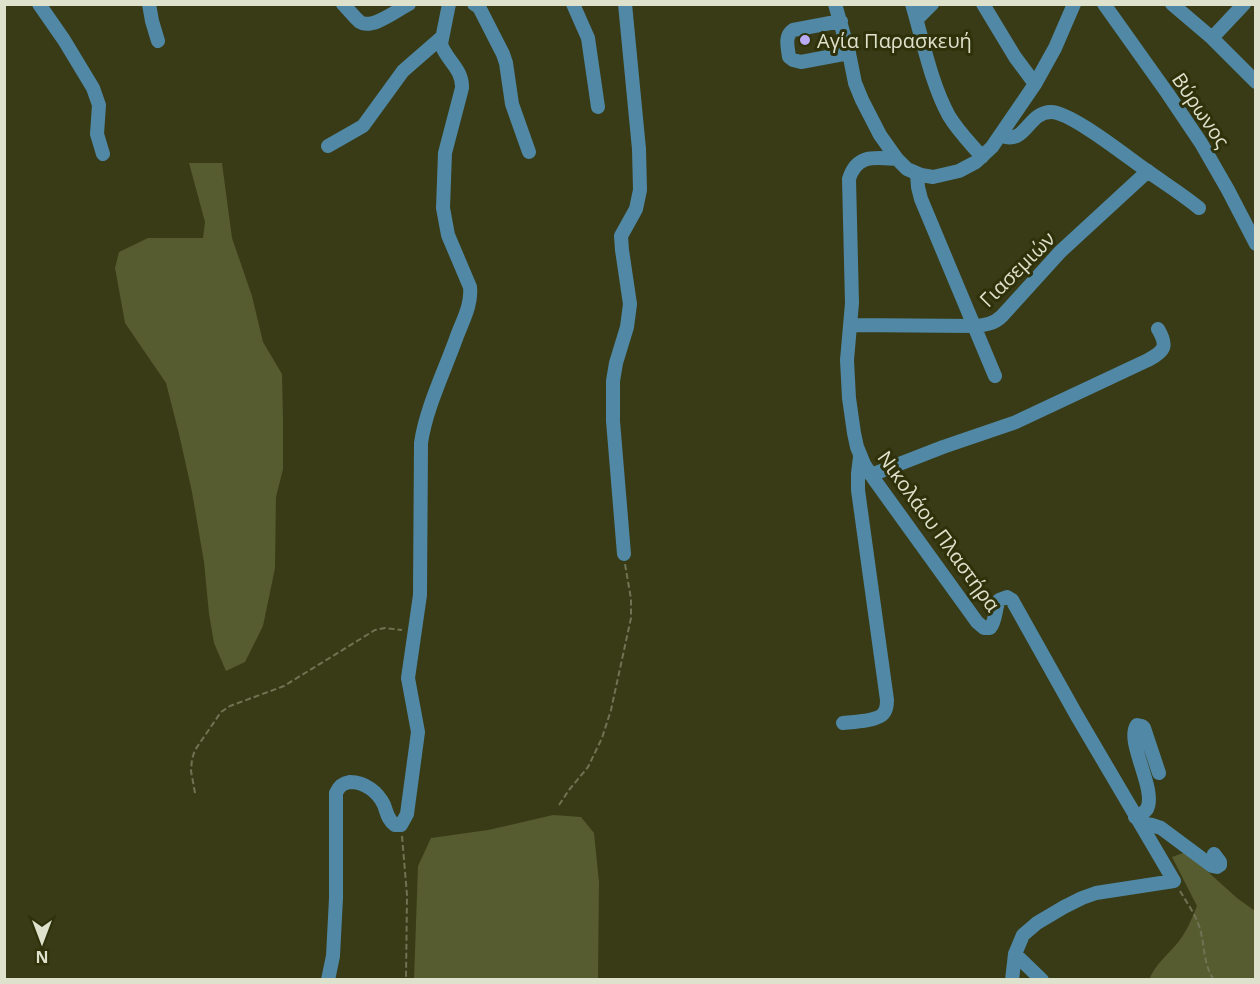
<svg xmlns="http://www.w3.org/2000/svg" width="1260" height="984" viewBox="0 0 1260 984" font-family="'Open Sans',sans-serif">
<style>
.green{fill:#575b30}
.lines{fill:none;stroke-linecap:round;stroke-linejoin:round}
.path{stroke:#707353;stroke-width:2;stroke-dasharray:6 3;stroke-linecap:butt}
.minor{stroke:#5088a6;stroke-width:14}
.poi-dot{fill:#baaaf6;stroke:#2e3109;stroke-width:2}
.labels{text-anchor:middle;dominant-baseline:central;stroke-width:6;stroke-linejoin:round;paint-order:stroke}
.poi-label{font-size:20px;fill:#dee1cb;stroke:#2e3109;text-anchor:start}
.street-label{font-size:20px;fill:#dee1cb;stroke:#2e3109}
</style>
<rect width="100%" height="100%" fill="#383b15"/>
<!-- green -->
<path class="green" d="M189 163H222L232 238 252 296 263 342 282 374 283 419V469L276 497 275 568 263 626 245 662 226 671 214 643 209 614 204 562 192 492 179 434 166 383 125 323 115 268 119 252 148 238H203L205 222Z
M553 815 581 817 594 833 599 882 598 979H414L418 866 431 838 488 830Z
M1186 852 1237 898 1255 911V979L1149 980C1155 964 1169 954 1179 941 1187 931 1192 918 1197 906L1172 857Z"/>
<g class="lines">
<!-- path -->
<path class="path" d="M195 793 191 771 192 759 195 750 221 712 230 706 284 686 375 630 385 628 402 630
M559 805 569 790 588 767 602 738 611 710 631 618V599L625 564
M402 836 407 895 406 980
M1180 891C1187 903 1196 915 1200 929 1205 946 1203 964 1214 980"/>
<!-- minor -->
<path class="minor" d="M39 4 64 40 93 88 99 105 97 134 103 154
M149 4 152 21 158 41
M343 4C349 10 354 17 360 22 372 30 397 10 409 4
M474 4 479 7 503 54 506 63 512 104 529 152
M573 4 588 38 598 107
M835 4 849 53 855 83 862 100 880 135 897 159 907 169 921 175 933 177 959 171 976 162 992 147 1035 84 1055 48 1074 4
M912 4C923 41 931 83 949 116 958 131 971 144 982 157
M983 4 1015 57 1035 84
M1104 4 1168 94 1201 143 1228 190 1256 244
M1172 4 1212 38 1256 82
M917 19 932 4
M841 21 793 30C784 36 788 48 789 57L793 60 801 62 849 53
M1212 38 1244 4
M1000 135C1026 147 1027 112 1051 112 1071 112 1127 157 1146 170 1164 183 1182 194 1199 208
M328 146 363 126 403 71 442 37
M897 159C876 158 857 153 849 179L852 303 847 360 849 398 854 433 857 447 864 464 871 475 977 622 984 628H990C996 621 995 609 999 600L1007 597 1012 600 1077 716 1174 881 1096 893 1082 898 1064 907 1037 923 1023 935 1015 954 1042 980
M917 174 918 187 921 199 995 376
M850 325 974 326C985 325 994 324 1002 316L1060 252 1148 171
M871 475 943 447 1016 422 1148 360C1165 351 1168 346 1158 329
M624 554 613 421V381L616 363 627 327 630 304 622 250 621 236 636 209 640 190 639 149 625 4
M843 723C852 722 877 721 883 714 886 711 887 705 887 700L858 490V473L860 457
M1135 817C1140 815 1144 813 1147 809 1157 789 1125 741 1137 725L1142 726 1144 728 1159 773
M1140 823 1152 825 1161 828 1212 866 1217 867 1220 865V862L1214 854
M328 980 333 956 336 898V793C339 786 343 783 350 782 365 782 378 792 384 805 387 813 388 820 395 825H401L407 814 418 732 408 678 420 595 421 443C426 408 445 370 457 336 463 320 472 304 470 287L448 235 443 208 445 153 462 88C463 69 446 60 441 44L449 4
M1012 980 1015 954"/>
</g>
<!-- markers -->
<circle class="poi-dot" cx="805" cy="40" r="6"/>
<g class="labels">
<!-- poi labels -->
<g class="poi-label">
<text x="817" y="40">Αγία Παρασκευή</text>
</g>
<!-- street labels -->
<g class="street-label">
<text transform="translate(1201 110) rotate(56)">Βύρωνος</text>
<text transform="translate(1017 269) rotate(-45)">Γιασεμιών</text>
<text transform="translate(939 531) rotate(54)">Νικολάου Πλαστήρα</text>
</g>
</g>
<!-- border -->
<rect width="1260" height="984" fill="none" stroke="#dee1cb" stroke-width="12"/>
<!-- north arrow -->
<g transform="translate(42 942) rotate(180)" stroke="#2e3109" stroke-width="4.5" paint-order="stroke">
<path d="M0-4.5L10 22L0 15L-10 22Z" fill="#dee1cb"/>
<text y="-9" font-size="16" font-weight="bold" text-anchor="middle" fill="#dee1cb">N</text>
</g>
</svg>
